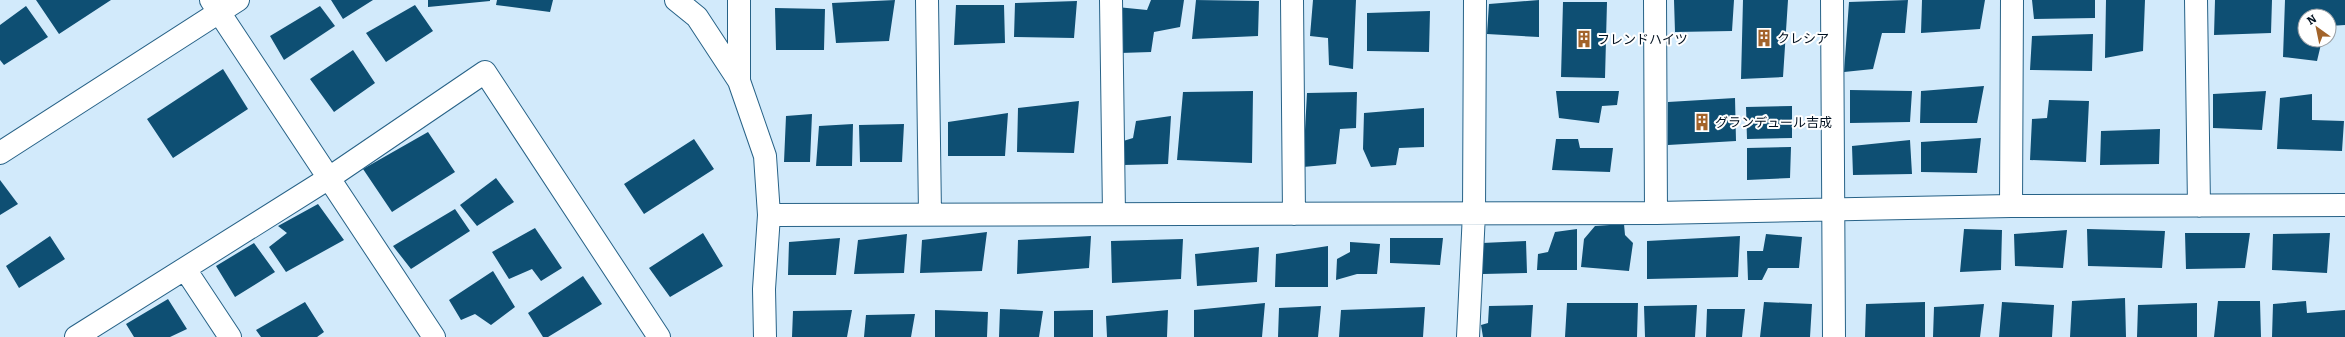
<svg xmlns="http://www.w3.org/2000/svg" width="2345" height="337" viewBox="0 0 2345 337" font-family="Bitter,'Noto Sans JP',serif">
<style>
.building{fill:#0e4f73}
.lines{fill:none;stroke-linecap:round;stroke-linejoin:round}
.minor-casing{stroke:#276287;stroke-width:24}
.minor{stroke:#fff;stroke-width:22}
.labels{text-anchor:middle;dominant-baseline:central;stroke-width:4;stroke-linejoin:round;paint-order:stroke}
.poi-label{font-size:13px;fill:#00101f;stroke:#fff;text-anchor:start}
</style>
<rect width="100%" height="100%" fill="#d2eafb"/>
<!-- building -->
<path class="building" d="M36 0H111L59 34Z
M331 0H373L343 19Z
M428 0H490V1L428 7Z
M497 0H553L550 12 496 5Z
M895 0 889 41 836 43 832 3Z
M1151 0H1184L1180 27 1154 32 1151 52 1120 53 1117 7 1147 10Z
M1196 0 1259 1 1258 36 1192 39Z
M1313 0H1356L1353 69 1329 65 1328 38 1310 36Z
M1539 0V37L1487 34 1489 4Z
M1674 0H1734L1732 31 1675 32Z
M1743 0H1788L1783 77 1741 79Z
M1908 0 1905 33H1882L1873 69 1844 72 1849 2Z
M1922 0H1985L1980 29 1921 33Z
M2032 0H2095V18L2034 19Z
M2106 0H2145L2143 51 2105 58Z
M2215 0H2272L2271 33 2214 35Z
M2285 0H2345V25L2329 26V16H2305V40H2322L2317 61 2283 57Z
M1077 1 1074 38 1014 37 1015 3Z
M1563 2H1607L1605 78 1561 77Z
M415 5 433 31 386 62 366 33Z
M956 5H1004L1005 43 954 45Z
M26 6 48 37 4 65 0 60V25Z
M320 6 335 26 284 60 270 36Z
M775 8 825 9 824 50H776Z
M1430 11 1429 52 1367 51V13Z
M2093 34 2092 71 2030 70 2032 36Z
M353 50 375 83 334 112 310 79Z
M223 69 248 109 173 158 147 119Z
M1984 86 1977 123H1920L1921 91Z
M1850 90 1912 91 1910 122 1850 123Z
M1253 91 1252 163 1177 160 1183 92Z
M1556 91H1619L1617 105 1602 106 1599 123 1559 118Z
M2266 91 2262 130 2213 128V94Z
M1357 92 1356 128 1340 129 1336 164 1303 167 1307 93Z
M2312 94V120L2344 121 2342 151 2277 149 2280 98Z
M1735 98 1736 141 1668 145V102Z
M2049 100 2089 101 2086 162 2030 160 2032 119 2047 118Z
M1079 101 1074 153 1017 152 1018 108Z
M1792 106V138L1747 139 1746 107Z
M1424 108V147L1399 148 1396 165 1371 167 1363 149 1364 113Z
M1008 113 1005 156H948V122Z
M812 114 810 162H784L786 116Z
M1171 116 1168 164 1123 165 1120 142 1133 138 1136 121Z
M853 124 852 166H816L819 126Z
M904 124 902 162H860L859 125Z
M2160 129 2159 164 2100 165 2101 131Z
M428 132 455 172 392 212 363 169Z
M1981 138 1977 173 1921 172V142Z
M694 139 714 169 644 214 624 184Z
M1556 139H1578L1580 148H1613L1610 172 1552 170Z
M1910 140 1912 174 1853 175 1852 146Z
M1791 147 1790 178 1747 180V148Z
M496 178 514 202 477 226 460 205Z
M0 180 18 204 0 215Z
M318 204 344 240 286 272 269 247 287 233 278 226Z
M455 209 470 231 411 269 393 246Z
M1624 224 1625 235 1633 243 1629 271 1581 267 1584 239 1595 226Z
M535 228 562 268 541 281 532 269 509 279 492 252Z
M1577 229V270H1537L1538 254 1548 252 1555 232Z
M1964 229 2002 230 2001 270 1960 272Z
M2087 229 2165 231 2162 268 2088 266Z
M2067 230 2063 268 2015 266 2014 234Z
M987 232 982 271 920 273 922 240Z
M703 233 723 266 670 297 649 268Z
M2185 233H2250L2245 268 2186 269Z
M2330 233 2327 273 2272 270 2273 234Z
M907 234 904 273 854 274 858 240Z
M1766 234 1802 237 1799 268H1768L1762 280H1748L1747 251H1763Z
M50 236 65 259 19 288 6 266Z
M1091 236 1089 268 1017 274 1018 240Z
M1740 236 1738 277 1647 279V241Z
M840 238 836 275H788L789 242Z
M1390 238H1443L1440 265 1390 263Z
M1183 239 1181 279 1112 283 1111 241Z
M1526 241 1527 273 1483 274 1482 243Z
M1350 242 1380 244 1377 274H1357L1336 280 1337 259 1350 252Z
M254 243 275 272 235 297 216 266Z
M1328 246V287H1275L1276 254Z
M1259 247 1257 282 1197 286 1195 254Z
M493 271 515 307 491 325 475 314 461 320 449 300Z
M583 276 602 304 548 337H543L528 313Z
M2125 298 2126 337H2070L2072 301Z
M168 299 187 329 170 337H134L126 324Z
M2218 301H2260L2261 337H2214Z
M2306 301 2307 313 2345 310V337H2272L2273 304Z
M305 302 324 332 317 337H261L256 330Z
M1764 302 1812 304 1810 337H1760Z
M1925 302V337H1865L1866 304Z
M2002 302 2054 305 2052 337H1999Z
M1265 303 1262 337H1194V310Z
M1567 303H1638L1637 337H1565Z
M2197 303V337H2137L2138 305Z
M1984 304 1980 337H1933L1934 307Z
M1533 305 1531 337H1483L1481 325 1488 323 1489 306Z
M1697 305 1695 337H1645L1644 306Z
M1321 306 1318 337H1278L1279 308Z
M1425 307 1423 337H1339L1341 310Z
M1000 309 1043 311 1039 337H999Z
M1707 309H1745L1742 337H1706Z
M852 310 847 337H792L793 311Z
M935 310 988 312 987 337H935Z
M1093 310V337H1054V311Z
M1168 310 1167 337H1107L1106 316Z
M915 314 911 337H864L866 315Z"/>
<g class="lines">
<!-- minor casing -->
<g class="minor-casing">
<path id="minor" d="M211 0 434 337
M676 0 697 17 739 81 765 156 769 215 764 289 765 337
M927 0 930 214
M1111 0 1114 214
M1292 0 1294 214
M1655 0 1656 213
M1832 0 1834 337
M2196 0 2199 206
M739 81V0
M0 153 238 0
M2011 206 2012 0
M769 215 1656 213 2011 206 2345 205
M185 269 230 337
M76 337 329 178 485 72 659 337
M1468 337 1474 213 1475 0"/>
</g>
<!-- minor -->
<use href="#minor" class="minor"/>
</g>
<!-- icons -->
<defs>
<g id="building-bare" transform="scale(1.38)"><path d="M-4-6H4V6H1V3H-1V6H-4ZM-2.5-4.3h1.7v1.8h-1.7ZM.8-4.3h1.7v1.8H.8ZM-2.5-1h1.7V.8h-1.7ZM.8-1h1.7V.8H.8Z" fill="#a2632a" stroke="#fff" stroke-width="2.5" paint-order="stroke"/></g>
</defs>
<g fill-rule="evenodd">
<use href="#building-bare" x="1764" y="38"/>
<use href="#building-bare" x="1584" y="39"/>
<use href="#building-bare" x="1702" y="122"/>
</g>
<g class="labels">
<!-- poi labels -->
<g class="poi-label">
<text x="1777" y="38">クレシア</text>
<text x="1597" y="39">フレンドハイツ</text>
<text x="1715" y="122">グランデュール吉成</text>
</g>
</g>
<!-- north arrow -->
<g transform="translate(2317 28) rotate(327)"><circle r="19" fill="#ffffff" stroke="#999fa5"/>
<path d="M0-3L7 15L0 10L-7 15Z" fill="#a2632a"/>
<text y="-6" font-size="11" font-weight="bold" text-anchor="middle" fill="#00101f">N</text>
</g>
</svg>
